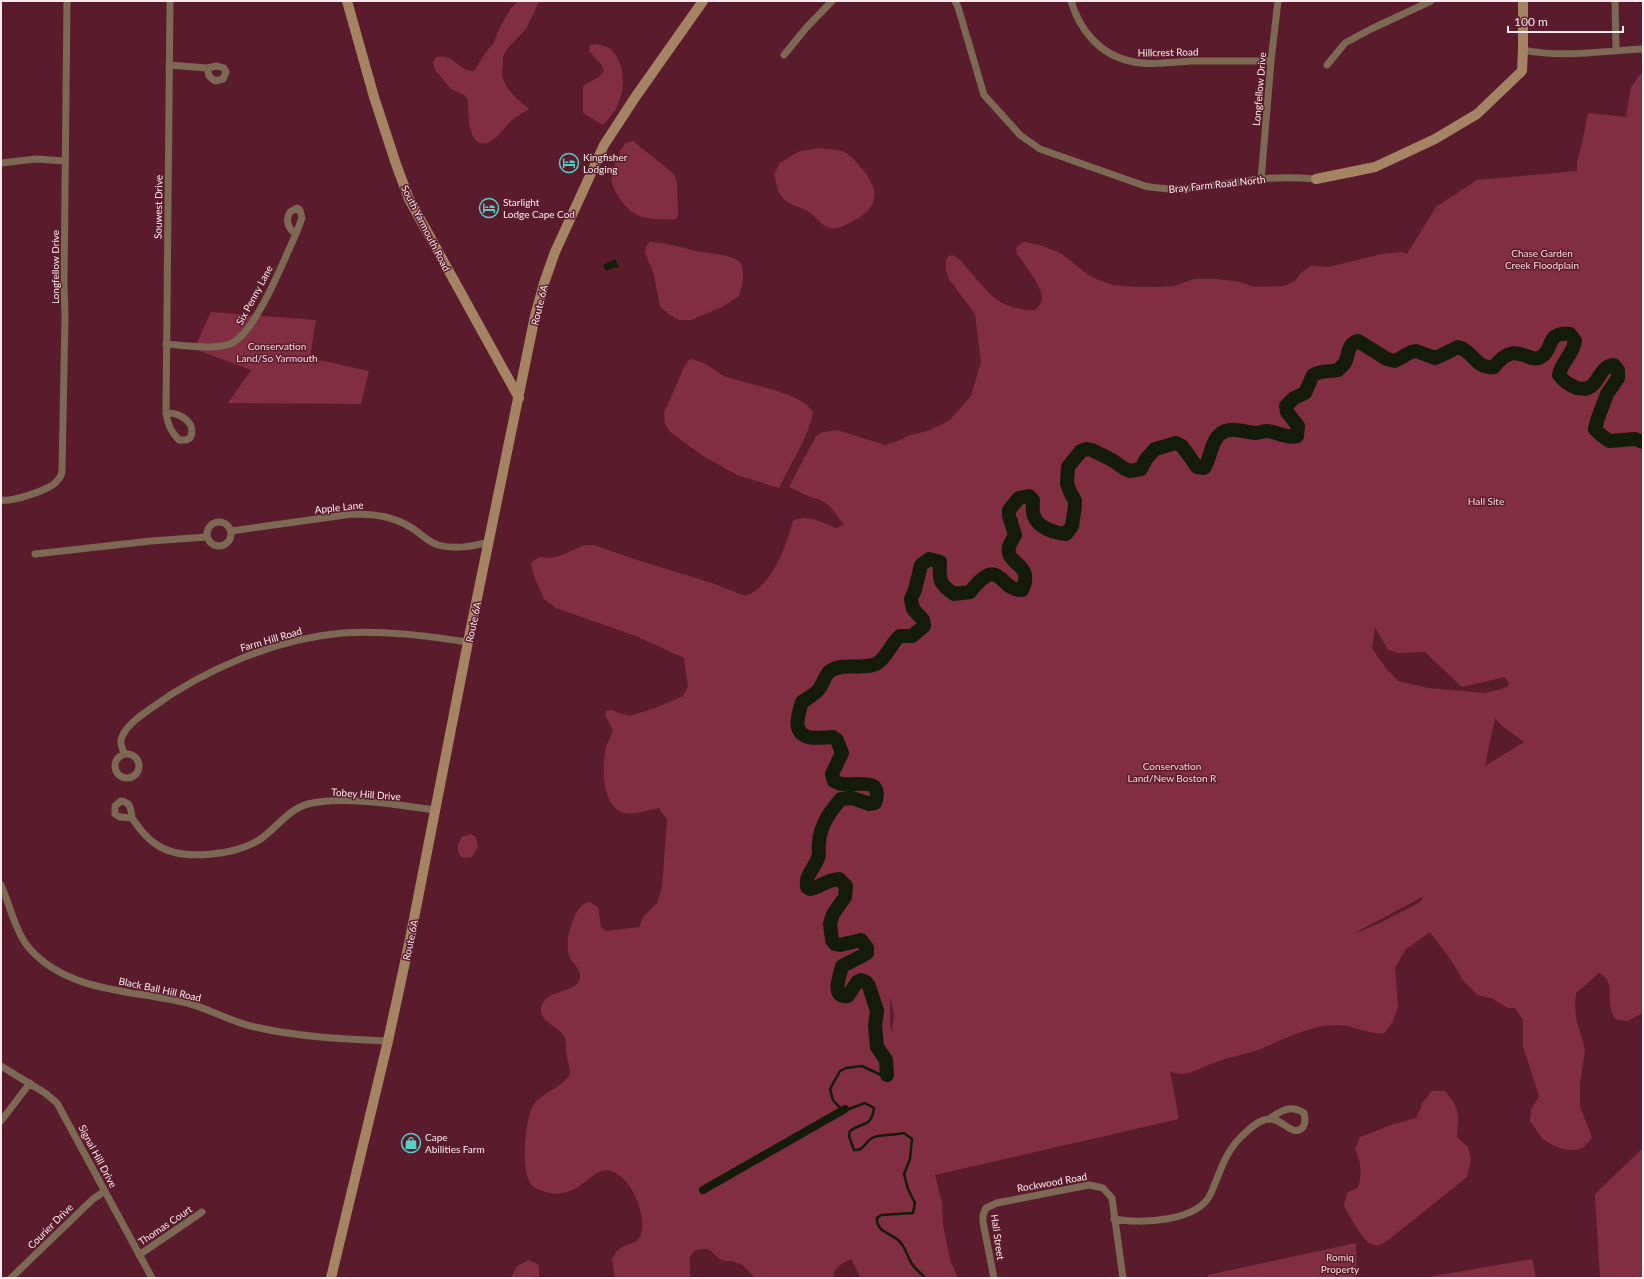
<svg xmlns="http://www.w3.org/2000/svg" width="1644" height="1279" viewBox="0 0 1644 1279" font-family="Lato,sans-serif">
<style>
.green{fill:#812e42;fill-rule:evenodd}
.water{fill:#141b0b}
.lines{fill:none;stroke-linecap:round;stroke-linejoin:round}
.stream{stroke:#141b0b;stroke-width:2.5}
.canal{stroke:#141b0b;stroke-width:8}
.river{stroke:#141b0b;stroke-width:14}
.street{stroke:#7c6853;stroke-width:7}
.secondary{stroke:#a48462;stroke-width:10}
.labels{text-anchor:middle;dominant-baseline:central;stroke-width:3;stroke-linejoin:round;paint-order:stroke}
.street-label{font-size:10px;fill:#fcebee;stroke:#5a1c2c}
.poi-label{font-size:10px;fill:#fcebee;stroke:#5a1c2c;text-anchor:start}
.park-label{font-size:10px;fill:#fad8dd;stroke:#5a1c2c}
</style>
<rect width="100%" height="100%" fill="#5a1c2c"/>
<!-- green -->
<path class="green" d="M518 1H543L539 2 526 29 507 49 503 56V62L502 77 507 87 515 97 529 109C523 113 516 116 511 121 504 128 499 136 491 141 467 154 468 111 468 99L464 95 451 89 435 70 433 62 436 57C439 57 443 56 446 57 457 60 462 72 474 71L486 52 493 44 500 27 511 8Z
M597 44C601 45 606 46 609 48 625 60 626 88 618 104 615 112 609 118 603 125L583 113V86L599 77 604 71 601 64 589 51 590 45Z
M1643 71V1013L1628 1021 1617 1020C1614 1017 1611 1013 1611 1009 1608 996 1614 979 1599 973L1576 993 1575 1004 1576 1018 1585 1050 1580 1083V1107L1592 1137C1582 1158 1558 1150 1543 1139 1538 1134 1534 1126 1530 1121L1531 1110 1539 1096 1523 1046V1020L1515 1008H1508L1493 999 1478 995 1464 982 1451 960 1430 932 1406 949 1395 968 1398 1007 1393 1021 1385 1033C1369 1035 1353 1025 1337 1025 1308 1025 1281 1041 1255 1051 1242 1055 1229 1057 1216 1062 1202 1066 1185 1080 1170 1071L1179 1119 935 1175 942 1203 943 1225 950 1260 958 1278H861L851 1259C843 1263 832 1267 834 1278H755C749 1272 744 1264 735 1262 732 1261 726 1262 722 1260 711 1255 713 1244 694 1251L690 1257V1278H615L612 1259C614 1256 616 1251 619 1249 626 1243 637 1245 641 1235 648 1215 629 1170 605 1170 594 1171 579 1191 563 1193 554 1195 538 1192 531 1184 521 1172 525 1124 531 1110 538 1092 561 1090 570 1074 570 1068 568 1063 567 1056 565 1050 567 1042 564 1036 558 1026 540 1022 541 1009 543 987 581 995 580 976 580 968 571 962 569 955 564 943 573 910 584 904 586 903 588 903 590 902L598 907 601 927 606 931 639 927 644 916 657 903 662 888 667 820 659 808C648 810 635 815 625 813 602 808 602 769 605 751 606 744 611 737 613 730L605 715 606 711 611 710 629 716 655 708 683 696 688 686 684 658 636 636 556 608 544 599 534 576 531 564 534 560 540 557 550 558 560 556 584 545H594L637 560 712 583 745 596C772 587 786 546 793 521 806 513 823 523 836 528L844 525 830 506 820 500 808 496 789 487 816 436 823 432 837 430 885 445 895 442 908 436 930 430 950 420 971 396 981 362 975 314 949 279 946 270V260L949 256 953 255 958 258C970 270 984 290 996 299 1007 307 1023 311 1035 310 1039 306 1043 302 1042 296 1042 288 1023 261 1017 254L1016 249 1019 245 1024 242 1040 245 1062 254 1088 275 1101 281 1113 285 1134 287H1157L1174 286 1194 279H1218L1240 282 1254 287 1284 286 1295 281 1301 273 1311 266 1328 267 1382 254 1401 252 1407 254 1436 207 1477 180 1577 171V161L1581 148 1588 113 1626 117 1631 87ZM1375 627 1388 650 1398 653 1425 652 1462 687 1505 677 1509 683 1508 686 1501 689 1485 693 1428 688 1398 681 1385 667 1372 648ZM1495 718 1502 726 1524 742 1485 766ZM1424 896 1420 902 1380 923 1351 935ZM890 997 894 1014 892 1033 890 1025Z
M633 141 674 174 677 183 678 216 676 219C663 220 642 220 631 211 625 207 613 190 612 183 610 174 619 151 624 145 626 142 630 142 633 141Z
M820 148C828 150 839 148 846 153 853 157 858 164 863 170 881 192 878 208 853 221 846 225 838 230 830 228 820 225 815 215 806 210 800 207 792 205 786 201 778 195 776 183 774 174L780 163 791 156 800 151Z
M650 242C667 243 680 247 696 251 709 254 727 253 738 261 747 267 742 288 739 296L722 307 691 320H679L669 314 660 307 654 275 645 252 646 246Z
M211 312 316 320 310 358 369 371 361 404 228 403 251 370 194 349Z
M692 359C699 361 706 364 712 368 715 370 718 373 722 375 744 385 804 391 813 413 807 441 791 462 779 488L737 475 703 456 670 432 665 424 664 413 684 367 688 361Z
M471 834 476 837 478 846 472 857 463 858C455 853 457 844 462 837Z
M1432 1091H1445C1461 1111 1458 1112 1457 1137L1468 1147 1471 1160 1467 1177 1391 1238C1386 1241 1380 1247 1374 1245 1363 1243 1350 1216 1344 1206L1347 1193 1358 1187C1363 1171 1361 1164 1355 1149L1360 1137 1391 1125 1416 1118 1423 1102Z
M1643 1148V1278H1600L1595 1194Z
M1356 1243 1357 1278H1208V1275Z
M1532 1259 1536 1278H1423Z
M529 1260 539 1265V1278H511L517 1266Z"/>
<!-- water -->
<path class="water" d="M615 259 619 267 616 268 615 267 606 271 603 265Z"/>
<g class="lines">
<!-- stream -->
<path class="stream" d="M887 1075H881L862 1066 846 1068 840 1071 830 1089 833 1100 840 1108 849 1109 865 1103 874 1108C871 1128 864 1121 850 1131L849 1136 854 1150C864 1151 864 1143 872 1138 881 1133 893 1136 904 1133L912 1139 910 1159 904 1174 908 1189 915 1203 913 1213 881 1215 877 1218C876 1231 889 1233 897 1239 906 1246 906 1255 912 1264 915 1269 921 1273 925 1278"/>
<!-- canal -->
<path class="canal" d="M703 1190 845 1109"/>
<!-- river -->
<path class="river" d="M887 1075 886 1060 877 1047 875 1026 877 1011 869 986 866 982 861 980 857 982 848 996C830 998 840 976 842 966L862 956 867 953V948L861 940 840 945 835 944 832 940 830 924 833 914 845 897 846 886 839 879C826 880 821 887 810 889L807 887C805 875 814 869 818 858 820 854 818 848 819 843 820 826 830 811 841 799L852 798 870 804 875 803C884 776 857 786 843 784 839 784 837 782 834 781L832 774 842 753 837 740 833 737C826 737 815 739 808 737 791 732 799 713 802 702 807 698 816 694 819 689 823 684 825 675 830 671 844 662 862 670 876 664 887 658 891 643 900 636H912L924 626 923 620 913 609 911 599 915 590 921 565 929 559 940 562C939 580 939 584 954 594L970 592C1000 553 999 591 1022 590 1035 563 1005 565 1009 547 1010 543 1013 539 1015 535L1009 516V510L1019 498 1029 496 1033 500C1033 505 1032 512 1034 516 1038 528 1055 533 1066 534L1072 526 1075 506V501L1070 492 1067 483 1068 467 1081 451 1087 449 1092 450 1112 460 1125 469 1130 471 1141 469 1146 459 1155 449 1176 443 1182 446 1197 467 1204 468C1211 458 1210 444 1219 435 1229 425 1243 432 1255 433 1259 433 1263 431 1267 431 1277 432 1288 439 1297 436L1298 426 1287 412 1286 406 1294 398 1305 393 1313 375C1322 370 1329 372 1338 370 1340 368 1343 365 1345 363 1349 354 1347 344 1358 341L1387 359 1395 361 1411 352 1416 351 1435 358 1442 355 1458 347C1474 351 1475 369 1494 367 1516 338 1528 365 1541 357 1555 349 1544 332 1570 334L1575 341C1573 355 1561 362 1559 375 1564 382 1569 385 1577 388 1600 394 1596 366 1614 365L1618 370V378L1607 394 1597 421 1595 429 1601 435 1609 441 1635 439 1643 442"/>
<!-- street -->
<path class="street" d="M955 1 958 7 984 95 1020 135 1040 149 1145 186C1178 193 1212 185 1246 181 1269 177 1293 177 1316 179
M1071 1C1079 29 1100 55 1130 61 1149 66 1172 62 1191 61 1217 61 1244 61 1271 61
M1615 1 1616 50
M1523 50C1562 58 1603 51 1643 49
M784 55 806 28 832 1
M169 65 207 68
M1327 65 1345 43 1371 29 1431 1
M217 66 224 68 226 72 223 79 215 81 209 76 207 68Z
M1 163 36 159 65 161
M1261 180 1271 61 1278 1
M297 208 300 210 302 218 296 234C288 229 285 220 290 212Z
M166 344C184 345 213 350 230 344 255 335 284 259 296 234
M166 413 170 1
M166 413C179 412 198 423 190 438L186 440H179C171 432 168 425 166 413Z
M1 500C12 502 50 490 57 481 60 478 62 474 62 470L65 317 64 285 67 1
M207 534a12 12 0 1 1 24 0a12 12 0 1 1-24 0Z
M231 531 352 514C374 514 393 516 412 528 420 533 428 542 438 545 455 550 473 546 490 542
M35 554 151 541 207 537
M124 754C123 750 120 744 121 740 124 727 140 716 150 709 203 670 275 639 342 633 384 630 427 636 468 642
M115 766a12 12 0 1 1 24 0a12 12 0 1 1-24 0Z
M121 801C131 802 131 810 132 818L120 817 115 814V806Z
M132 818C139 828 146 838 157 845 182 862 237 855 262 838 277 827 289 809 308 804 340 795 401 805 435 810
M1 885C10 905 15 931 29 948 68 993 134 990 187 1003 210 1009 231 1022 255 1027 298 1037 344 1039 388 1041
M1 1066 45 1093 57 1103 152 1278
M1 1121 30 1083
M1114 1219C1140 1224 1199 1222 1211 1193 1220 1173 1225 1152 1241 1137 1248 1130 1258 1120 1268 1119 1282 1117 1293 1139 1303 1127 1306 1123 1305 1118 1304 1113 1290 1104 1281 1111 1269 1119
M139 1255 202 1212
M11 1278 93 1199 105 1191
M994 1278 983 1222V1215L986 1208 997 1203 1089 1185 1103 1188 1112 1198 1123 1278"/>
<!-- secondary -->
<path class="secondary" d="M347 1 374 97 396 164 409 199 519 398
M1316 179 1375 167 1435 139 1477 114 1522 71 1523 50V1
M331 1278 388 1041 410 939 468 642 535 316 544 283 555 252 604 145 636 96 703 1"/>
</g>
<!-- icons -->
<defs>
<g id="hotel-ring" transform="scale(1)"><circle r="9.5" fill="#5a1c2c" stroke="#55cec5" stroke-width="1.5"/><path d="M-6-4.5h1.5V1H6V5H4.5V3h-9V5H-6ZM-4 0a1.8 1.8 0 1 1 3.6 0ZM.5 0V-2.5h3Q6-2.5 6 0Z" fill="#55cec5"/></g>
<g id="shop-ring" transform="scale(1)"><circle r="9.5" fill="#5a1c2c" stroke="#55cec5" stroke-width="1.5"/><path d="M-5-2.5h2.3a2.7 3.5 0 0 1 5.4 0H5L5.5 6h-11ZM-1.5-2.5h3a1.5 2.3 0 0 0-3 0Z" fill="#55cec5"/></g>
</defs>
<g fill-rule="evenodd">
<use href="#hotel-ring" x="569" y="163"/>
<use href="#hotel-ring" x="489" y="208"/>
<use href="#shop-ring" x="411" y="1143"/>
</g>
<g class="labels">
<!-- street labels -->
<g class="street-label">
<text transform="translate(1168 52) rotate(-1)">Hillcrest Road</text>
<text transform="translate(1259 89) rotate(-85)">Longfellow Drive</text>
<text transform="translate(1217 184) rotate(-6)">Bray Farm Road North</text>
<text transform="translate(158 207) rotate(-89)">Souwest Drive</text>
<text transform="translate(426 228) rotate(63)">South Yarmouth Road</text>
<text transform="translate(55 267) rotate(-90)">Longfellow Drive</text>
<text transform="translate(254 295) rotate(-62)">Six Penny Lane</text>
<text transform="translate(539 305) rotate(-76)">Route 6A</text>
<text transform="translate(339 507) rotate(-6)">Apple Lane</text>
<text transform="translate(473 622) rotate(-78)">Route 6A</text>
<text transform="translate(271 639) rotate(-16)">Farm Hill Road</text>
<text transform="translate(366 794) rotate(4)">Tobey Hill Drive</text>
<text transform="translate(410 940) rotate(-78)">Route 6A</text>
<text transform="translate(160 989) rotate(12)">Black Ball Hill Road</text>
<text transform="translate(98 1156) rotate(62)">Signal Hill Drive</text>
<text transform="translate(1052 1182) rotate(-10)">Rockwood Road</text>
<text transform="translate(165 1225) rotate(-34)">Thomas Court</text>
<text transform="translate(50 1226) rotate(-45)">Courier Drive</text>
<text transform="translate(998 1237) rotate(82)">Hall Street</text>
</g>
<!-- poi labels -->
<g class="poi-label">
<text x="583" y="157">Kingfisher<tspan x="583" dy="12">Lodging</tspan></text>
<text x="503" y="202">Starlight<tspan x="503" dy="12">Lodge Cape Cod</tspan></text>
<text x="425" y="1137">Cape<tspan x="425" dy="12">Abilities Farm</tspan></text>
</g>
<!-- park labels -->
<g class="park-label">
<text x="1542" y="253">Chase Garden<tspan x="1542" dy="12">Creek Floodplain</tspan></text>
<text x="277" y="346">Conservation<tspan x="277" dy="12">Land/So Yarmouth</tspan></text>
<text x="1486" y="501">Hall Site</text>
<text x="1172" y="766">Conservation<tspan x="1172" dy="12">Land/New Boston R</tspan></text>
<text x="1340" y="1257">Romiq<tspan x="1340" dy="12">Property</tspan></text>
</g>
</g>
<!-- border -->
<rect width="1644" height="1279" fill="none" stroke="#fcebee" stroke-width="4"/>
<!-- scale -->
<path d="M1508 26v6h115v-6" fill="none" stroke="#fcebee" stroke-width="2"/>
<text x="1514" y="26" font-size="12" fill="#fcebee" stroke="#5a1c2c" stroke-width="3" paint-order="stroke">100 m</text>
</svg>
